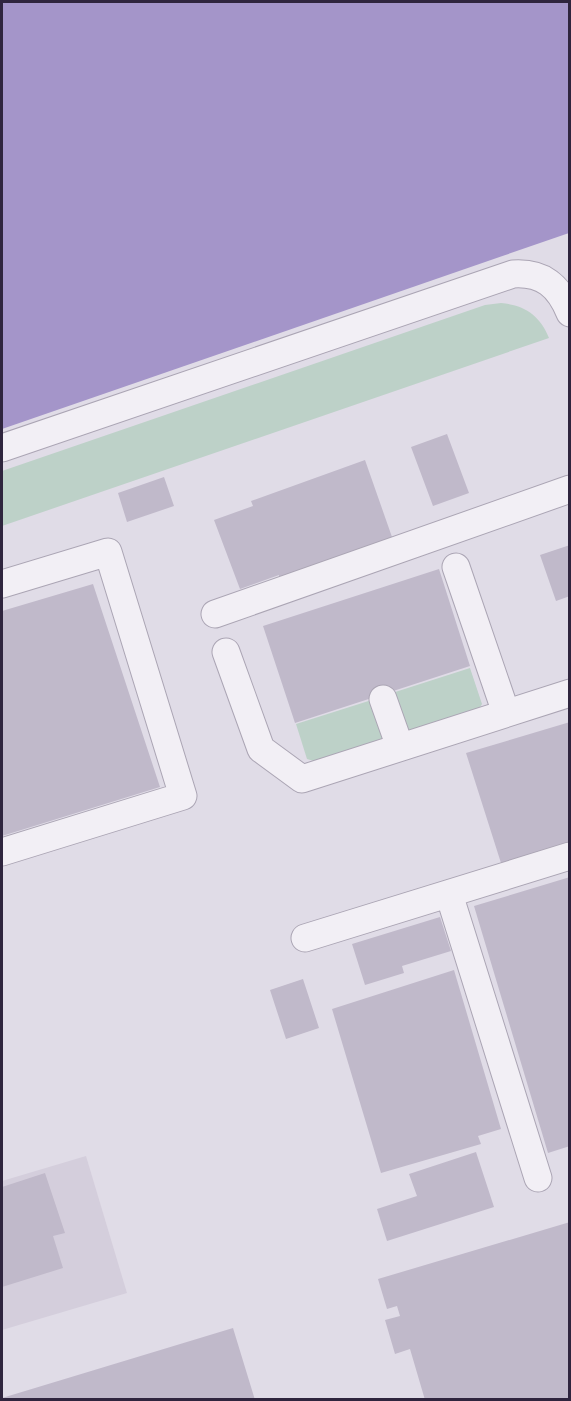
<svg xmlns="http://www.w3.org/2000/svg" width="571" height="1401" viewBox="0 0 571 1401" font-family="Manrope,sans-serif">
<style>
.built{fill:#d4cedc}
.green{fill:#bdd1c8}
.water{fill:#a495c9}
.building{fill:#c0b9ca}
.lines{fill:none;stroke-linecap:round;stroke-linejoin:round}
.minor-casing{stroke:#aba5b4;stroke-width:29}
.minor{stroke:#f2eff5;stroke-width:27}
</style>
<rect width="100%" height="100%" fill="#e0dce7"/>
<!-- built -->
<path class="built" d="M86 1156 127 1293 2 1330V1181Z"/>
<!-- green -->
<path class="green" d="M501 303C524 305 540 315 549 338L2 526V471L485 305Z
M470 668 482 704 475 716 403 739 389 694Z
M378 698 393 742 324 764 307 759 296 724Z"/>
<!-- water -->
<path class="water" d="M2 2H569V233L2 429Z"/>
<!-- building -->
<path class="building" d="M447 434 469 493 433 506 411 447Z
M365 460 392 537 279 578V575L240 589 214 520 253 506 251 501Z
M164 477 174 506 127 522 118 493Z
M570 545V596L556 601 540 555Z
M439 569 470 666 295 723 263 626Z
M93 584 160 787 2 836V611Z
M570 722V843L501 863 466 753Z
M570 877V1146L548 1153 474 906Z
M440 917 451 951 402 966 404 973 365 985 352 944Z
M454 970 501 1129 478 1136 481 1144 381 1173 332 1009Z
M303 979 319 1028 286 1039 270 990Z
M476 1152 494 1207 387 1241 377 1209 417 1196 409 1174Z
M45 1173 65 1233 53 1236 63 1268 2 1287V1187Z
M570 1222V1400H425L410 1349 395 1354 385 1320 400 1316 397 1306 387 1309 378 1279Z
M233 1328 255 1400H2V1398Z"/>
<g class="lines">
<!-- minor casing -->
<g class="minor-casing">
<path id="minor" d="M2 448 513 274C543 272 559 286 570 313
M456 567 506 713
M2 584 108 552 183 796 2 852
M215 614 570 489
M226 652 261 749 302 779 570 693
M383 699 400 747
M449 894 538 1178
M305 938 570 856"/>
</g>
<!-- minor -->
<use href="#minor" class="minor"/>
</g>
<!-- border -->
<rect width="571" height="1401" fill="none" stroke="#2f253e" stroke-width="6"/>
</svg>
